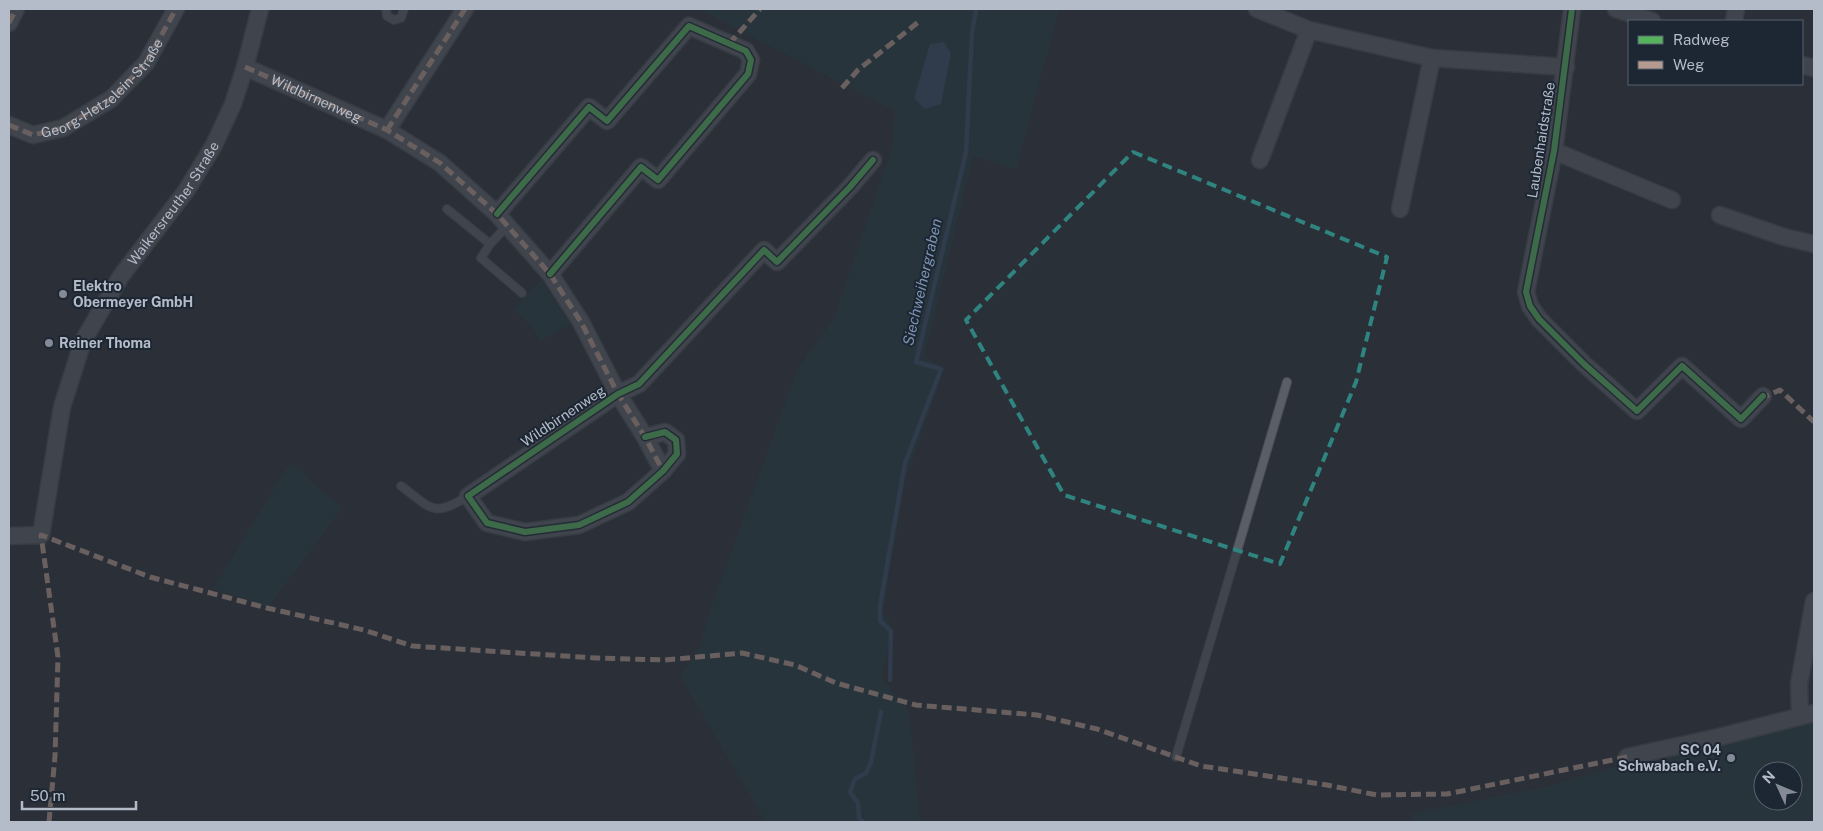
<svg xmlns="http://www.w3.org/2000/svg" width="1823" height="831" viewBox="0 0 1823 831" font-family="'Public Sans',sans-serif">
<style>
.green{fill:#273a3e;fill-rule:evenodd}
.water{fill:#384963}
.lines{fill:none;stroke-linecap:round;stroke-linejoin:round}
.stream{stroke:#384963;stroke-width:4.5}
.lane-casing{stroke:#484c53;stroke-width:10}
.street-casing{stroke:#484c53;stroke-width:19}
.lane{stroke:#5a5e66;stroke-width:8}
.street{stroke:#5a5e66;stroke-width:16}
.quiet{stroke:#b69a8f;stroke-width:5;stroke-dasharray:10 5;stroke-linecap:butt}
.cycleway-casing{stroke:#1d2633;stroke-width:9}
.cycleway{stroke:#56b35d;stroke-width:6}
.marked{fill:none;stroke:#308480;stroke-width:4;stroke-dasharray:10 6;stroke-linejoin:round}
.poi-dot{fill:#848b96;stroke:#1d2633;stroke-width:2}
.labels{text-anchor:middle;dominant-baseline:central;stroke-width:4;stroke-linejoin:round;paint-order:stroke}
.street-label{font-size:14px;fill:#b4bcc9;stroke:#1d2633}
.poi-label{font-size:14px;font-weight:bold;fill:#b4bcc9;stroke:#1d2633;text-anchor:start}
.water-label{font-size:15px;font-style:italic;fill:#7c92b1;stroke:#1d2633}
</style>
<rect width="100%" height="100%" fill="#2a3038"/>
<!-- green -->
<path class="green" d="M699 9H1059L1016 169 973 156 924 357 945 368 905 480 883 612 893 629 881 678 909 711 920 822H766L680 676 699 649 709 614 798 368 834 319 893 145 895 111Z
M541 280 570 324 540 341C534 327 526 320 514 310Z
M290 463 342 508 267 608 213 589Z
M1814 717V822H1412V814L1545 787 1694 745ZM1763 771H1793V801H1763Z"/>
<!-- water -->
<path class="water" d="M944 42 951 53 941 104 925 109 914 98 930 44Z"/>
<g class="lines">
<!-- stream -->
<path class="stream" d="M890 680 891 631 880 621V606L905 463 941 369 916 362 966 152 972 33 976 9
M863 822 859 818 858 803 850 792 855 779 866 773 871 762 881 712"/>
<!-- lane casing -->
<g class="lane-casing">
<path id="lane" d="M386 9 387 16 394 20 401 18 404 9
M447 209 490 244
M508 225 490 244 481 258 522 293
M401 486C432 509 433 518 468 496
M1176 757 1287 382"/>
</g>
<!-- street casing -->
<g class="street-casing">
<g id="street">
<path d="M1257 9 1309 30 1432 58 1566 67"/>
<path d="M1572 9 1554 151 1526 292 1530 306 1539 319 1584 364 1637 411 1682 366 1741 419 1763 396"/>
<path d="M1616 9 1652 21"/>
<path d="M1734 21 1736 9"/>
<path d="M9 23 16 9"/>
<path d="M1802 65 1814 68"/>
<path d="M245 67 387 130 440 163 497 214 550 274 581 322 618 394 645 437 663 471"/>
<path id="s1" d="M9 125 33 135 63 128 111 99 146 63 176 9"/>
<path d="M387 130 465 9"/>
<path d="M1554 151 1672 200"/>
<path d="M1260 160 1309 30"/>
<path d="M1400 209 1432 58"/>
<path d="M497 214 589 107 607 121 689 26 746 51 751 60 748 74 658 180 641 167 550 274"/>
<path d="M1720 215 1784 237 1814 244"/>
<path d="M645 437 665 432 676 440 677 454 663 471 628 502 579 525 525 532 487 523 468 496 618 394 639 384 764 250 777 262 850 187 873 160"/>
<path id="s2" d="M9 536 41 535 62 407 83 341 121 276 186 191 214 145 233 104 245 67 260 9"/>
<path d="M1800 716 1799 684 1814 601"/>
<path d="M1627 757 1719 737 1814 713"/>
</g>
</g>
<!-- lane -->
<use href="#lane" class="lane"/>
<!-- street -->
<use href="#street" class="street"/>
<!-- quiet -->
<g class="quiet">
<path d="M9 23 16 9"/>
<path d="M729 44 760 9"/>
<path id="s3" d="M245 67 387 130 440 163 497 214 550 274 581 322 618 394 645 437 663 471"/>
<path d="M842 88 858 70 921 20"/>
<path d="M9 125 33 135 63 128 111 99 146 63 176 9"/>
<path d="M387 130 465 9"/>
<path d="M1760 399 1780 390 1814 422"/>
<path d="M49 822 55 756 58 657 41 535 150 577 267 608 364 630 412 646 596 658 665 660 742 653 795 665 836 683 916 705 1037 715 1097 729 1201 766 1327 785 1377 795 1447 794 1627 757"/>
</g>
<!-- cycleway casing -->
<g class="cycleway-casing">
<path id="cycleway" d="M1572 9 1554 151 1526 292 1530 306 1539 319 1584 364 1637 411 1682 366 1741 419 1763 396
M497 214 589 107 607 121 689 26 746 51 751 60 748 74 658 180 641 167 550 274
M645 437 665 432 676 440 677 454 663 471 628 502 579 525 525 532 487 523 468 496 618 394 639 384 764 250 777 262 850 187 873 160"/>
</g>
<!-- cycleway -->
<use href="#cycleway" class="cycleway"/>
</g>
<!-- marked area -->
<path d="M0 0H1823V831H0ZM1133 152 1387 257 1356 382 1280 564 1064 495 966 320Z" fill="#2a3038" fill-opacity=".55" fill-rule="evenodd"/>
<path class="marked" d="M1133 152 1387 257 1356 382 1280 564 1064 495 966 320Z"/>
<!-- markers -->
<g class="poi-dot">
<circle cx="63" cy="294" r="5"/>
<circle cx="49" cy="343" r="5"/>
<circle cx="1731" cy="758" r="5"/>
</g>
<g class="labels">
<!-- street labels -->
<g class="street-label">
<text stroke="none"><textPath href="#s1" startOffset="112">Georg-Hetzelein-Straße</textPath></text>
<text stroke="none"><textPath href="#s3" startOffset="78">Wildbirnenweg</textPath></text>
<text transform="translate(1541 140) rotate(-81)">Laubenhaidstraße</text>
<text stroke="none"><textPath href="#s2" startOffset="396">Waikersreuther Straße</textPath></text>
<text transform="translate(563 416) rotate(-34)">Wildbirnenweg</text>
</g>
<!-- poi labels -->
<g class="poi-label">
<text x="73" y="286">Elektro<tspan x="73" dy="16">Obermeyer GmbH</tspan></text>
<text x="59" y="343">Reiner Thoma</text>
<text x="1721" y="750" text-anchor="end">SC 04<tspan x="1721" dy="16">Schwabach e.V.</tspan></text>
</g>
<!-- water labels -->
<g class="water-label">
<text transform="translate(922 282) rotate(-77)">Siechweihergraben</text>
</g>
</g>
<!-- border -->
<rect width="1823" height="831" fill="none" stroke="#b4bcc9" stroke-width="20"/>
<!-- legend -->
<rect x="1628" y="20" width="175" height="65" fill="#1d2633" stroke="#59626f"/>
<rect x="1638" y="36" width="25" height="8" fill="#56b35d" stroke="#59626f"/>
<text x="1673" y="45" font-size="15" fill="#b4bcc9">Radweg</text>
<rect x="1638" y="61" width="25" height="8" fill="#b69a8f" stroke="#59626f"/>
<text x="1673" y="70" font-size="15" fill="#b4bcc9">Weg</text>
<!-- north arrow -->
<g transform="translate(1778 786) rotate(314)"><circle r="24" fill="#1d2633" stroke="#59626f"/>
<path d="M0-4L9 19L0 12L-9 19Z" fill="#848b96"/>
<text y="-8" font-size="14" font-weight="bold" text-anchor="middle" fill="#b4bcc9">N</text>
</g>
<!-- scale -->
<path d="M22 801v8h114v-8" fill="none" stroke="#b4bcc9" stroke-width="2.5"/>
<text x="30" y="801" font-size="15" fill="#b4bcc9" stroke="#1d2633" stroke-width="4" paint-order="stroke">50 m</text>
</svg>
